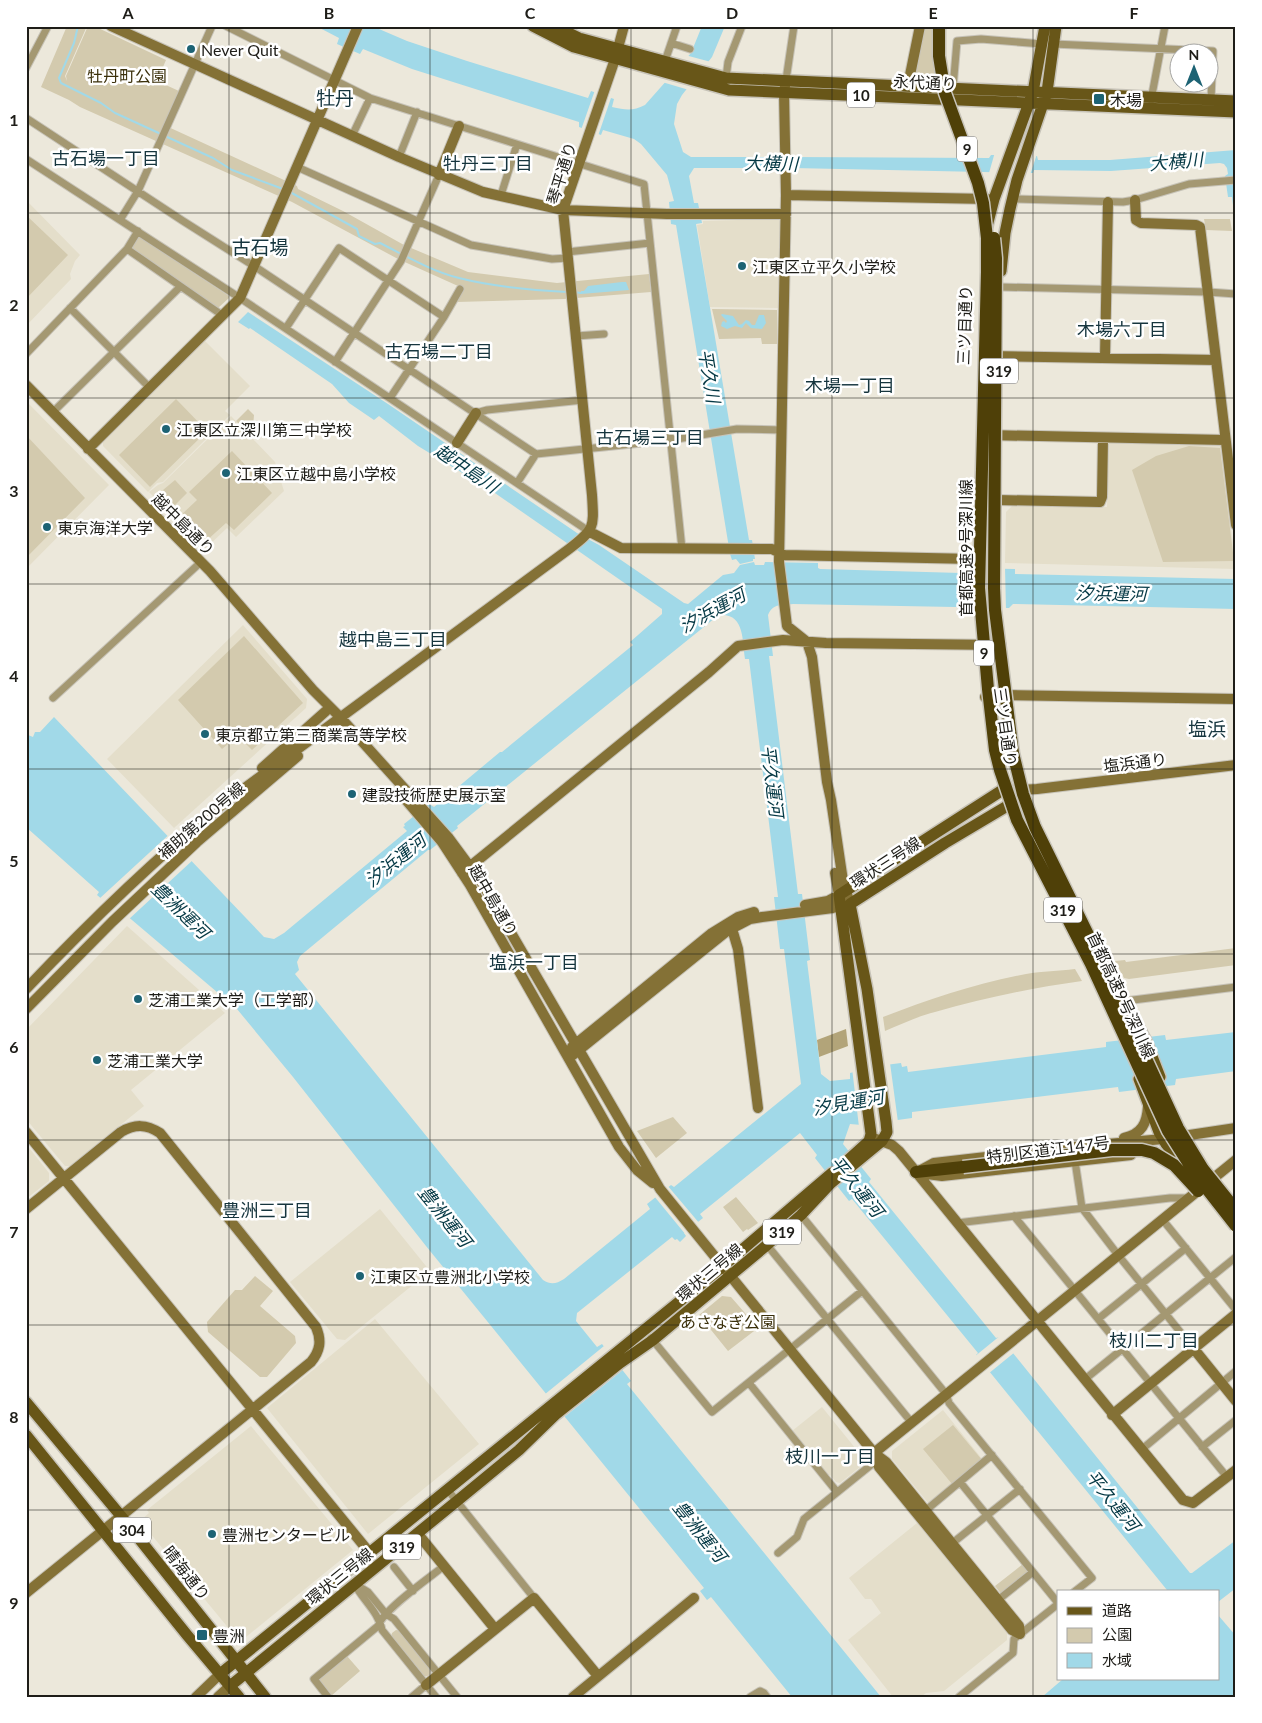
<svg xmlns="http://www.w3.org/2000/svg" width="1262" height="1723" viewBox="0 0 1262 1723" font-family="Lato,'Noto Sans JP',sans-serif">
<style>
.built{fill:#e4deca}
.green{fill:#d3caae}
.forest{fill:#b2a479}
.water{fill:#a1d9e8;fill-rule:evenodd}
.pier{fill:#ece8db}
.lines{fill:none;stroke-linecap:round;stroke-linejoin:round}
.stream{stroke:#a1d9e8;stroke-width:2}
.street-casing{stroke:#c7c3b8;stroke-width:9}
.secondary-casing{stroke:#c7c3b8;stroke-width:12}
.primary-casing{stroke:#c7c3b8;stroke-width:14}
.highway-casing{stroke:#c7c3b8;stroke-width:15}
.street{stroke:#a49872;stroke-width:7}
.secondary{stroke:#847136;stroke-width:10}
.primary{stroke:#685618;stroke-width:11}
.highway{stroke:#4f4008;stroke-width:12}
.highway-bridge-casing{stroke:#c7c3b8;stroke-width:15;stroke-linecap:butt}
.highway-bridge{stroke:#4f4008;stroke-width:12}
.grid{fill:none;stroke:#1e1d18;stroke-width:1;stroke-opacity:0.55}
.poi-dot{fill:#1d6374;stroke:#fff;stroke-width:2}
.labels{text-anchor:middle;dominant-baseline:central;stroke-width:5;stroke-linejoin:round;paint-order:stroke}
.shield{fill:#fff;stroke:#62615d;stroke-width:1}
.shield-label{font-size:15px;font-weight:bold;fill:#1e1d18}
.poi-label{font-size:16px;fill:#1e1d18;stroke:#fff;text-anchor:start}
.park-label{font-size:16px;fill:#3b300b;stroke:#fff}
.street-label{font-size:16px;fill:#1e1d18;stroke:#fff}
.neighbourhood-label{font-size:18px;fill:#16353e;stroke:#fff}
.water-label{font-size:18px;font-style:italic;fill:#053945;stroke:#fff}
.quarter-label{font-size:19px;fill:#16353e;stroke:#fff}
.neatline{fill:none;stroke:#1e1d18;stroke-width:2}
.grid-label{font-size:16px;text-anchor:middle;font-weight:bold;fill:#1e1d18}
</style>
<rect width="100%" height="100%" fill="#ece8db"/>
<!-- built -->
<path class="built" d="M26 200 80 255 75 261 70 274 71 279 26 326Z
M778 219 781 222 779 308 710 307 697 225 703 224V221Z
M205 341 250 386 225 411 230 415 163 482 157 483 148 492 103 446V442Z
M26 401 109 485 26 569Z
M231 416 275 462 284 491 236 537 227 528 205 549 149 492 158 485 163 483Z
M1109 442 1221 445 1236 569 1005 563 1006 512 1013 505 1107 507Z
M243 625 307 699 306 708 174 828 107 759Z
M127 926 225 1013 131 1090 144 1106 70 1166H65L26 1119V1030Z
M26 1144 49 1173V1181L26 1199Z
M380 1209 430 1271 345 1340 337 1339 290 1282Z
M375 1319 479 1444 368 1534 267 1408Z
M822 1407 864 1459 865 1463 840 1483 836 1482 830 1475 828 1476 792 1431Z
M943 1410 983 1460 929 1504 892 1459V1451Z
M251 1426 353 1550 246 1637 235 1636 140 1521 149 1513 147 1510Z
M917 1523 1007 1633V1640L944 1691 926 1693 921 1697H893L848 1640 881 1613 871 1599H865L849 1578Z"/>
<!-- green -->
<path class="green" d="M67 26H87L65 76 67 81 66 76 88 26H94L166 60 157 81 179 91 164 125 297 186 298 189 343 211 404 245 468 272 557 283 649 274 651 292 564 299 457 302 464 289 458 286 398 259 292 202 80 107 69 100 41 87Z
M923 26H947L937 75 914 74Z
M26 215 68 255 26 299Z
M1204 219H1230L1232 231 1206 230Z
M139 237 229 296V298L218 308 131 248Z
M712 309 777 310V344H762L761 338 719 339Z
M176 399 207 431 150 487 119 455Z
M248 409 254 415 253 427 256 432 251 436 236 421Z
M26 435 85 498 26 558Z
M1189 446 1220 448 1234 561 1163 562 1132 470 1156 456Z
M232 451 272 493 234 530 226 523 205 542 180 516 197 500 189 492Z
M175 480 187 493 174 506 162 494 163 490Z
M244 636 303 703 252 750 238 736 222 749 178 700Z
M1236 948V965L1129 979 1124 978 1115 961 1125 960 1126 962Z
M1075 969 1082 981C1032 988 983 998 935 1012 918 1016 902 1024 885 1031L883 1017C930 999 977 983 1026 974 1042 971 1059 971 1075 969Z
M673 1117 687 1133 656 1158 637 1131Z
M736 1197 758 1223 748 1230 747 1229 743 1232 723 1207Z
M255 1276 273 1291 260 1306 295 1336 296 1343 267 1377H260L208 1332 207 1322 235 1290H242Z
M722 1296 731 1297 758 1328 728 1351 699 1315Z
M953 1425 982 1460 952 1484 923 1449Z
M1023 1564 1030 1572 1002 1595 995 1586Z
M396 1630 401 1631 431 1670 430 1675 424 1677 391 1637 392 1633Z
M347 1656 360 1671 331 1696 319 1682V1679Z"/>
<!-- forest -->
<path class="forest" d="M846 1029 848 1046 819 1057 817 1040Z"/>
<!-- water -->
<path class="water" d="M316 26H372L407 41 467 61 588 98 591 91 614 99 612 107C626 110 633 111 645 105L691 53 702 26H725L712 57 682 95 677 104 674 124 683 152 691 157H778V156H791V157L989 158 991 155 1037 156 1038 160H1110L1236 150V230L1232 197H1228L1225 176 1228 174 1227 168 1224 164 1220 163 1111 171 1034 170 1033 173 793 168V169H780L779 168H694L689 176 694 203H698L702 223 696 224 749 540H752L755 559H753V561L740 564 736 559 732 560 730 554 676 225 671 224 669 202 674 201 667 175 641 144 634 139 603 130 601 135 579 127V122L412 69 363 49 360 54 337 44 339 38Z
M622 282H626L629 290 581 294V291H584L588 286Z
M248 312 388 404 577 533 599 545 684 603 688 604 723 575 734 573 740 565 754 562 755 565H764L765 562 818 563V568L820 569 961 573 962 568 1015 569V574L1236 579V609L1013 604 1009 608 793 604C783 605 773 603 768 615L773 656H769L798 894H802L810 960 807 961 821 1074 830 1081 850 1079V1073L854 1072V1069L901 1063 902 1067 907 1066 908 1072 1106 1047V1042L1165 1035 1166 1040 1236 1032V1071L1176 1079 1175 1085 1119 1092 1118 1087 912 1112V1118L862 1125 850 1124 843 1144 871 1179 869 1182 996 1338 1000 1337 1190 1573H1192L1236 1540V1588L1218 1602V1592H1167V1590L976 1355 978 1353 852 1199 849 1201 815 1158 817 1155 800 1133 700 1214 703 1218 684 1233 686 1236 680 1242 677 1239 675 1240 672 1237 577 1313 576 1321 597 1347 602 1344 631 1381 627 1384 881 1697H792L711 1597 707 1600 700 1591 704 1588 426 1246 293 1077 237 1009 119 909 104 901 97 895 99 892 26 827V736L28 735 33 737 35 732H40L54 717 264 937 274 939 284 933 407 831 403 827 405 826 404 824 429 804 434 807 500 752H502L633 645 630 642 662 614V609L492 491 418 446 379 416 374 420 349 403 332 384 250 328 249 329 238 322ZM722 615C745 615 742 642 745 659H749L778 897H774L780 949H784L801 1084 674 1187 671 1185 647 1204 650 1209 564 1279C556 1284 551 1285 543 1280L295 974 299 970 297 962 300 956 428 850H430L458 828 457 826 715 618Z
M722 314 733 316 739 325 742 324 746 320 749 321 752 325H755L759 315H764L766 323 762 329 751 328 746 323 742 328 735 326 727 329 721 326 722 322 724 321 726 323 727 321 721 315Z
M1218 1615 1236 1636V1697H1042L1063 1679H1218Z"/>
<!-- pier -->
<path class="pier" d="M685 55 711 62 689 90 662 82Z
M595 90 612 95 598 136 581 130Z
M995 152 1037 154 1030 175 989 173Z
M966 566 1005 567 1006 610 968 609Z
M174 830H176L186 839V842L182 847 194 859 128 920 118 911 111 915 100 905 101 902 99 899Z
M890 1063 898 1122 859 1127 852 1068Z
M667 1185 700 1224 686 1235 654 1196Z
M1001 1335 1015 1352 988 1374 974 1357Z
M604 1346 624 1369 563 1418 544 1395Z"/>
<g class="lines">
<!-- stream -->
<path class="stream" d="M78 26 74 43 59 78 61 83 101 103 115 113 161 134
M165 136 213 158 232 170 283 189
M290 192 357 229 359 236 375 244 380 243C406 256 431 271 459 278 494 287 530 290 567 292
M574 292 581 293"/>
<!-- street casing -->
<g class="street-casing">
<path id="street" d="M226 26 370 98 644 184 682 549
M671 43 690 49
M1053 44 1213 51 1211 100
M665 61 677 26
M26 68 48 26
M726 78 728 62 742 26
M786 80 794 26
M953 88 957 41 981 39 1042 44
M1151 100 1165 26
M26 118 183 221 254 266 536 454
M352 136 370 98
M399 157 417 112
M26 159 240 298 590 532
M297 167 471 245 552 259 568 258
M501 195 517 144
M1012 199 1123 202 1135 200 1189 184 1236 180
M120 220 138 191 212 26
M127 249 222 315
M567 252 650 243
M1001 287 1208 292 1236 294
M70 308 150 388
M286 328 339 248 444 317
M576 336 604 334
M26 354 127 249 138 231
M335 362 401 261 439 175
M390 398 444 317 460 289
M53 412 180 287
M476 413 487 410 583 400
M517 483 536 454 671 440 737 429 782 430
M53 698 201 562
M1125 1001 1236 987
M1075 1161 1082 1208 1118 1255 1194 1349
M801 1215 946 1394 949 1403 1092 1578 1074 1592
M1014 1216 1227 1477
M1162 1219 1236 1310
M957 1223 1170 1198H1188
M767 1245 912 1423
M1098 1319 1186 1248
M651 1338 712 1412 862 1291
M1084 1380 1236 1257
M749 1383 837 1492
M1202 1447 1236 1420
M1141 1450 1236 1371
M960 1482 1058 1603
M447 1489 534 1598
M925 1511 992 1455
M950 1545 1020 1489
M778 1553 797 1537 804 1519 871 1465 874 1453
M394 1567 413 1591
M355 1584 368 1592 386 1614 394 1619 457 1697
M355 1585C363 1600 379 1613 382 1630L436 1697
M998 1600 1033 1572
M328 1697 314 1679 378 1626C383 1610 429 1578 444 1566
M412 1697 426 1685
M750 1697 760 1691 764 1693 767 1697
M959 1697 1013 1653 1014 1639 1058 1604"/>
</g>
<!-- secondary casing -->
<g class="secondary-casing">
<path id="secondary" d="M111 26 399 157 483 192 563 210 667 214H786
M908 85 920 26
M439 175 459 126
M786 195 988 199
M1135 200 1136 220 1141 223 1196 225 1200 227 1236 525
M988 356 1216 360
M1105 358 1108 202
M26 385 210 571 313 690 340 717 448 837 482 883 660 1189 874 1453 886 1462 1019 1626 1020 1634
M988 435 1225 440
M457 443 476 413
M88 449 240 298 358 26
M997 500 1100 502 1102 497 1103 438
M590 532 621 548 772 549 784 555 974 559
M985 697 1006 695 1236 699
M262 768 326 711
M1001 791 1037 789 1236 765
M406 800 442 842 470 885 619 1147 637 1170 653 1183
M462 873 709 672 738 646 783 640 826 643 1001 645
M805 905 828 901 839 895 835 873
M730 922 738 949 758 1108
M26 989C87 925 150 863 219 807L569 549C595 529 594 528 592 495L563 210 615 59 624 26
M26 1009 112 922 197 842 298 756
M572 1047 712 933 738 917 754 912
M569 1058 727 931 750 919 762 917 833 908 850 904 843 881 831 800 827 782 812 657 807 642 787 626 779 562 786 195 784 92 785 86
M26 1132 369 1552
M1124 1138C1142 1134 1147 1123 1148 1106
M876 1139 892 1145 899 1151 1183 1500 1193 1503 1236 1470
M921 1170 934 1163 1074 1147 1163 1139 1236 1128
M927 1174 942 1176 1131 1155
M26 1209 121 1132C135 1124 146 1124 160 1133L316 1327C322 1341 320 1351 311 1362L26 1593
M1194 1349 1236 1401
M1112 1415 1236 1314
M874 1453 1236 1160
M874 1454 879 1467 1012 1630 1020 1634
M418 1534 495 1629
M426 1685 534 1598 598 1676
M196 1697 220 1674
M218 1697 230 1686
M573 1697 694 1598"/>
</g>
<!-- primary casing -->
<g class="primary-casing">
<path id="primary" d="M533 26 574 47 729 90 1236 112
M554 26 579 38 726 78 1236 101
M987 226 994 199 1033 92 1045 26
M1001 271 1005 233 1010 209 1017 180 1047 92 1056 26
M1127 1006 1146 1041 1160 1077
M1139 1079 1159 1132 1166 1144 1190 1175
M848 1160 869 1141 871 1134 839 895 1001 791
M26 1402 121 1516 265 1697
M26 1435 187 1635 239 1697
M220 1674 722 1267 832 1173
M230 1686 457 1501 519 1450 555 1415 620 1363 653 1340 767 1245 801 1215 831 1183 882 1141 887 1132 886 1122 867 989 850 904 945 843 1019 799"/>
</g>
<!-- highway casing -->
<g class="highway-casing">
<path id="highway" d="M987 503 990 464
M916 1172 963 1167"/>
</g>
<!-- street -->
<use href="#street" class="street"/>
<!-- secondary -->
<use href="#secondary" class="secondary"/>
<!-- primary -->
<use href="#primary" class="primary"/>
<!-- highway -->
<use href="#highway" class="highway"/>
<!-- highway-bridge casing -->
<g class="highway-bridge-casing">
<path id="highway-bridge" d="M939 26V56L945 93 978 183 983 203 987 238V272L979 588 988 689 995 750 1000 770 1017 820 1091 964 1168 1131 1196 1175 1236 1226
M994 238 996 258 994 588 995 610 1013 753 1023 794 1035 827 1100 959 1178 1128 1203 1169 1236 1210
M963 1167 1112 1150H1142L1154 1153 1174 1165 1198 1191"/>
</g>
<!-- highway-bridge -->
<use href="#highway-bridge" class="highway-bridge"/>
</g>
<!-- grid -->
<path class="grid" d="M229 26V1697M430 26V1697M631 26V1697M832 26V1697M1033 26V1697M26 213H1236M26 398H1236M26 584H1236M26 769H1236M26 954H1236M26 1140H1236M26 1325H1236M26 1510H1236"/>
<!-- markers -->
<g class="poi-dot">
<circle cx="191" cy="49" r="5"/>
<rect x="1093" y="93" width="12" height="12" rx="2.5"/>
<circle cx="742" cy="266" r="5"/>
<circle cx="166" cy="429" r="5"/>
<circle cx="226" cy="473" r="5"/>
<circle cx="47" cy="527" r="5"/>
<circle cx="205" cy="734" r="5"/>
<circle cx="352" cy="794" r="5"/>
<circle cx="138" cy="999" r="5"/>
<circle cx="97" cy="1060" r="5"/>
<circle cx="360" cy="1276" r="5"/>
<circle cx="212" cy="1534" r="5"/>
<rect x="196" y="1629" width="12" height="12" rx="2.5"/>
</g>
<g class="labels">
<!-- shield labels -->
<g class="shield">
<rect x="847" y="82.5" width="28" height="25" rx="4"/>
<rect x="957" y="136.5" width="20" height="25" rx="4"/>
<rect x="980" y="358.5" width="38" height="25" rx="4"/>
<rect x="974" y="640.5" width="20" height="25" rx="4"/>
<rect x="1044" y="897.5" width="38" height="25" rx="4"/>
<rect x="763" y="1219.5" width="38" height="25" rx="4"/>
<rect x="113" y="1517.5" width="38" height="25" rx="4"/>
<rect x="383" y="1534.5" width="38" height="25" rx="4"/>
</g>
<g class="shield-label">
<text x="861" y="95">10</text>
<text x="967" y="149">9</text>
<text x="999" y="371">319</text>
<text x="984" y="653">9</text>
<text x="1063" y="910">319</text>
<text x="782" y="1232">319</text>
<text x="132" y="1530">304</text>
<text x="402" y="1547">319</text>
</g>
<!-- poi labels -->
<g class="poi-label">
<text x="201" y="49">Never Quit</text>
<text x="1110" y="99">木場</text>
<text x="752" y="266">江東区立平久小学校</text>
<text x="176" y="429">江東区立深川第三中学校</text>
<text x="236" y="473">江東区立越中島小学校</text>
<text x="57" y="527">東京海洋大学</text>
<text x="215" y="734">東京都立第三商業高等学校</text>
<text x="362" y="794">建設技術歴史展示室</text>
<text x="148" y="999">芝浦工業大学（工学部）</text>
<text x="107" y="1060">芝浦工業大学</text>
<text x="370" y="1276">江東区立豊洲北小学校</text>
<text x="222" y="1534">豊洲センタービル</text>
<text x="213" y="1635">豊洲</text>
</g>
<!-- park labels -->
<g class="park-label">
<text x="127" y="75">牡丹町公園</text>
<text x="728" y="1321">あさなぎ公園</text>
</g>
<!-- street labels -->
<g class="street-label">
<text transform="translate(925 82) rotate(3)">永代通り</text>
<text transform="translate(561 173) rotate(-73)">琴平通り</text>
<text transform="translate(964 325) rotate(-88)">三ツ目通り</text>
<text transform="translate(184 524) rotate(45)">越中島通り</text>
<text transform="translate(965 548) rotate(-90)">首都高速9号深川線</text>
<text transform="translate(1006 727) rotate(82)">三ツ目通り</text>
<text transform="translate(1135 762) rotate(-7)">塩浜通り</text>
<text transform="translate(201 820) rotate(-41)">補助第200号線</text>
<text transform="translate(885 862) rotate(-33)">環状三号線</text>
<text transform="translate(494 900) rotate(60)">越中島通り</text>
<text transform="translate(1122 995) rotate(65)">首都高速9号深川線</text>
<text transform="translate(1048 1149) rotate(-7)">特別区道江147号</text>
<text transform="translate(709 1272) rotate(-40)">環状三号線</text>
<text transform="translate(187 1573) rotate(52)">晴海通り</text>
<text transform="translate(339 1576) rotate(-39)">環状三号線</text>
</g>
<!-- neighbourhood labels -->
<g class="neighbourhood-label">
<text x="106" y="158">古石場一丁目</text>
<text x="488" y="163">牡丹三丁目</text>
<text x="1122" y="329">木場六丁目</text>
<text x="439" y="351">古石場二丁目</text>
<text x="850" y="385">木場一丁目</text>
<text x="650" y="437">古石場三丁目</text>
<text x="393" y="639">越中島三丁目</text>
<text x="534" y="962">塩浜一丁目</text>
<text x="267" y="1210">豊洲三丁目</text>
<text x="1154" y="1340">枝川二丁目</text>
<text x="830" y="1456">枝川一丁目</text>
</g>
<!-- water labels -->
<g class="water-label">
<text transform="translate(1176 161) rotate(-5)">大横川</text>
<text transform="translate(771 163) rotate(1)">大横川</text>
<text transform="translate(710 376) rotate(81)">平久川</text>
<text transform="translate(467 468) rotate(34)">越中島川</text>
<text transform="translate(1111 593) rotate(1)">汐浜運河</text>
<text transform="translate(712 610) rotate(-29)">汐浜運河</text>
<text transform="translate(773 781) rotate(83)">平久運河</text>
<text transform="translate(395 860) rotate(-39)">汐浜運河</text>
<text transform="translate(181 910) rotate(44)">豊洲運河</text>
<text transform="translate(848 1102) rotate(-10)">汐見運河</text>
<text transform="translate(857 1186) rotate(51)">平久運河</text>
<text transform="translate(445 1216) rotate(51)">豊洲運河</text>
<text transform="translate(1113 1500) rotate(51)">平久運河</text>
<text transform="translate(700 1531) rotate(51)">豊洲運河</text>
</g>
<!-- quarter labels -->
<g class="quarter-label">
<text x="335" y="97">牡丹</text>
<text x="260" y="246">古石場</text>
<text x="1207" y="728">塩浜</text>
</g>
</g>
<!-- border -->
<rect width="1262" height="1723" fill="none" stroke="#ffffff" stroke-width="55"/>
<!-- legend -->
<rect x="1057" y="1590" width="162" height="90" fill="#ffffff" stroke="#a5a5a3"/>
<rect x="1067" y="1607" width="25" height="8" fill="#685618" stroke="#a5a5a3"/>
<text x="1102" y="1616" font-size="15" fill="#1e1d18">道路</text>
<rect x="1067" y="1628" width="25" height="15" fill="#d3caae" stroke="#a5a5a3"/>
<text x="1102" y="1640" font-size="15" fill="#1e1d18">公園</text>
<rect x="1067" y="1653" width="25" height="15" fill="#a1d9e8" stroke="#a5a5a3"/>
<text x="1102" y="1666" font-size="15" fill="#1e1d18">水域</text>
<!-- north arrow -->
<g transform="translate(1194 68)"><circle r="24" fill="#ffffff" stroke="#a5a5a3"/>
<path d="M0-4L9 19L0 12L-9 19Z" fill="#1d6374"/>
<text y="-8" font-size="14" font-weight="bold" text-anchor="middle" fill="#1e1d18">N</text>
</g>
<rect x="28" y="28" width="1206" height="1668" class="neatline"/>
<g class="grid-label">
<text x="128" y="19">A</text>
<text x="329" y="19">B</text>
<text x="530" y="19">C</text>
<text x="732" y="19">D</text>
<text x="933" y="19">E</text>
<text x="1134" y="19">F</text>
<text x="14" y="126">1</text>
<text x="14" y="311">2</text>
<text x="14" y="497">3</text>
<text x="14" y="682">4</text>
<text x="14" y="867">5</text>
<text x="14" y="1053">6</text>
<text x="14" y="1238">7</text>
<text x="14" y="1423">8</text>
<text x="14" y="1609">9</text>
</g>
</svg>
